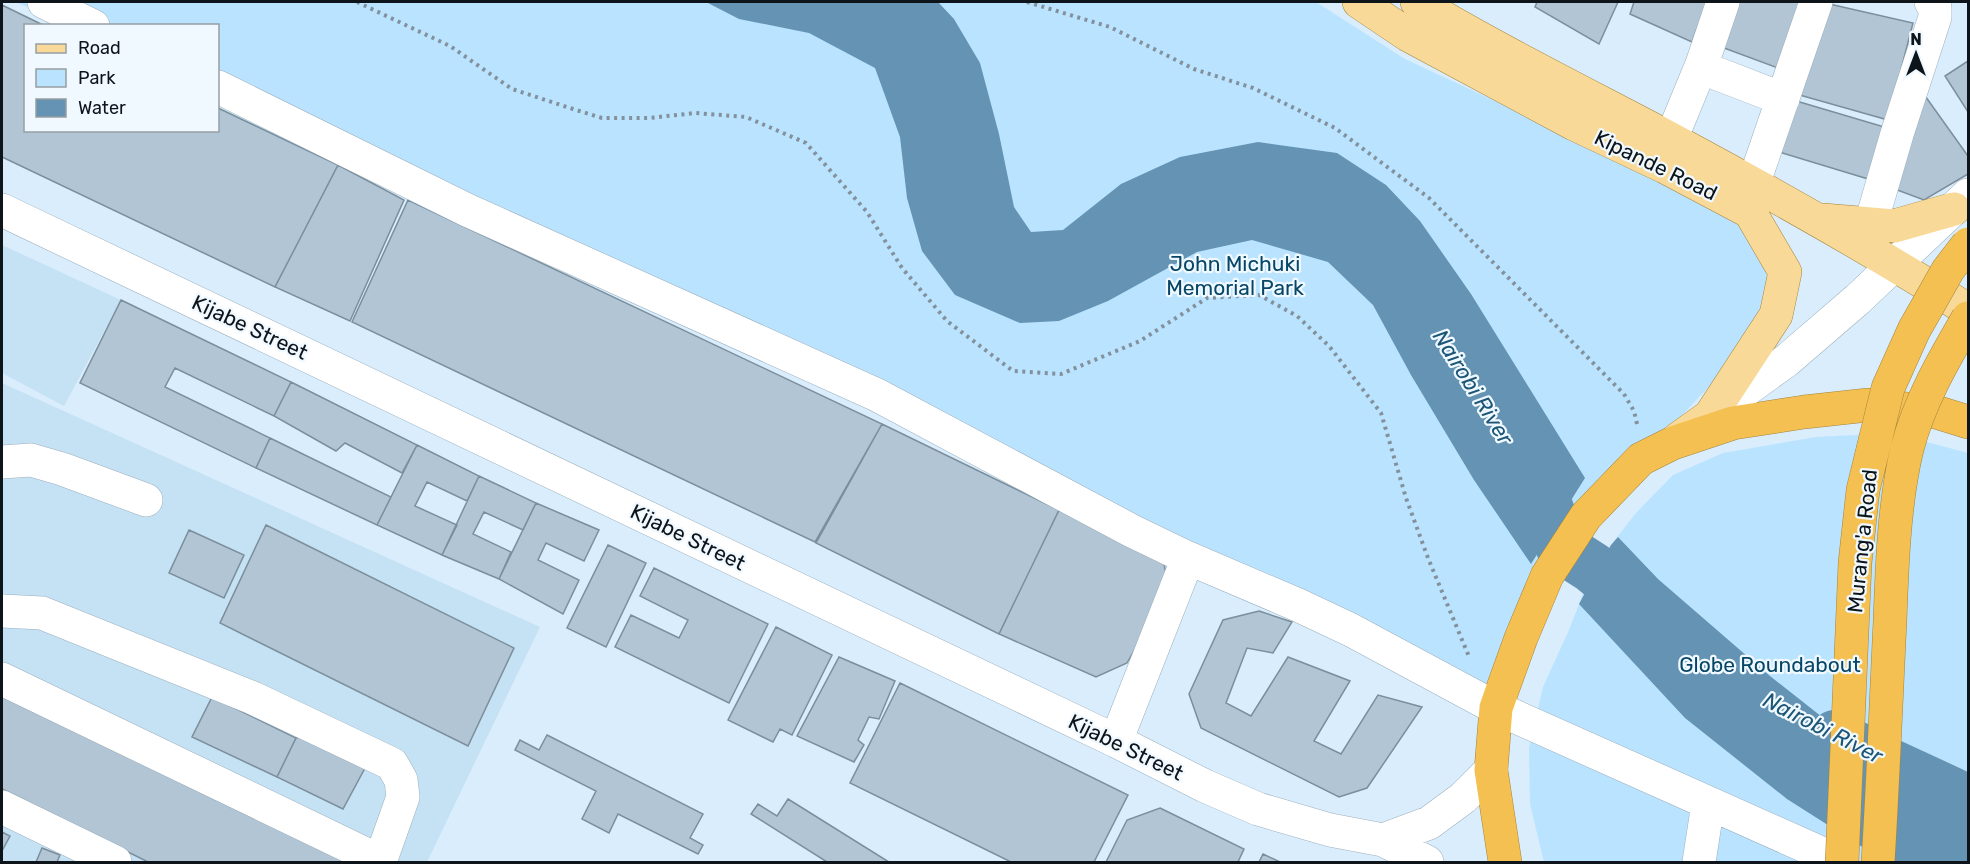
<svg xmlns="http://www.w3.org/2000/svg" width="1970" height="864" viewBox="0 0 1970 864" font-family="Rubik,sans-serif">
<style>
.built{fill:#c5e1f4}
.green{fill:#bae3ff}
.water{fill:#6493b3}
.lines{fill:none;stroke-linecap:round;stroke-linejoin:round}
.river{stroke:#6493b3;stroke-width:52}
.building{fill:#b1c5d4;stroke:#7b8e9c;stroke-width:1.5}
.minor-casing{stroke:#9cb0be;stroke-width:34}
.major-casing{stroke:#a4843e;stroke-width:34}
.highway-casing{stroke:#a4843e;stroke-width:34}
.path{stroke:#83919c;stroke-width:4;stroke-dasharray:3 4.5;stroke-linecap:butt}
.minor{stroke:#fff;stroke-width:33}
.major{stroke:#f8d997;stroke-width:33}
.highway{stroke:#f4c051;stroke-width:33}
.highway-bridge-casing{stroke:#a4843e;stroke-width:34;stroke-linecap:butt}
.highway-bridge{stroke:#f4c051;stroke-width:33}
.labels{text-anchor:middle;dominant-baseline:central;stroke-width:4.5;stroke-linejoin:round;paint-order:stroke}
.street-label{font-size:21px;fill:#0e151a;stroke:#f0f9ff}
.park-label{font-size:21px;fill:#074667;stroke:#f0f9ff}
.water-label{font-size:22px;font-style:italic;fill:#1c5576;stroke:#f0f9ff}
</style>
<rect width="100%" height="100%" fill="#d9edfc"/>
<!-- built -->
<path class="built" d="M2 245 121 300 64 406 2 373Z
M2 383 540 627 427 862H2Z"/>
<!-- green -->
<path class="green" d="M16 2H1316L1405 59 1726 209 1760 249 1776 315 1641 459 1608 492 1488 704 218 93V26L69 25Z
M1893 433 1968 453V862H1544L1530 804 1529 748 1543 687 1569 630 1593 568 1636 513 1673 475 1723 453 1816 437Z"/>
<!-- water -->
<path class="water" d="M706 2H938L954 19 980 63 999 134 1014 207 1031 232 1063 230 1121 184 1180 157 1258 142 1337 153 1386 185 1420 221 1471 294 1585 478 1531 564 1474 480 1411 375 1373 305 1328 262 1252 240 1197 252 1108 301 1059 321 1020 323 955 295 922 251 907 198 900 137 875 68 809 33 739 19Z
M1618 537 1658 579 1770 676 1912 788 1968 815V862H1886L1787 799 1685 718 1579 604 1611 545Z"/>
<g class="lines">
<!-- river -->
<path class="river" d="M1520 466 1547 507 1562 548 1593 568 1652 617
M1835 736 1874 757 1954 794 1968 808"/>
</g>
<!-- building -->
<path class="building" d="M1537 2H1618L1599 44 1535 7Z
M1634 2H1707L1692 42 1630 14Z
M1732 2H1812L1786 71 1716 45Z
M1825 3 1913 23 1888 120 1796 94Z
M2 5 45 26H26V130H218V108L338 165 275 287 2 157Z
M1968 61V112L1945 76Z
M1918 86 1968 156V174L1924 200 1892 188Z
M1793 100 1891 129 1878 182 1779 152Z
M338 165 404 200 350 321 275 287Z
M408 200 882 424 815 542 352 322Z
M121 300 291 382 274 416 175 368 165 387 270 438 256 468 80 383Z
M291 382 417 445 402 473 345 443 336 451 274 416Z
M882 424 1059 510 999 634 816 543Z
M270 438 391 497 377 525 256 468Z
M417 445 479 476 467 501 427 482 415 506 457 525 442 555 377 525Z
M479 476 536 503 523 530 484 512 473 534 511 552 499 579 442 555Z
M536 503 599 530 584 561 546 543 538 560 579 580 563 614 499 579Z
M1059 510 1163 559 1169 589 1127 663 1096 677 999 634Z
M266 525 514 648 468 746 220 623Z
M189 530 244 555 224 598 169 573Z
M608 545 646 563 606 647 567 628Z
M654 568 768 624 729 703 615 647 631 615 679 638 688 620 640 596Z
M1259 611 1292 622 1273 653 1247 648 1226 703 1251 716 1288 657 1350 681 1314 741 1341 754 1378 695 1422 707 1367 788 1339 797 1201 728 1189 694 1223 620Z
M776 627 832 655 792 735 780 729 773 742 728 720Z
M839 657 895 681 879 719 869 717 858 740 864 745 854 762 797 736Z
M900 683 1128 795 1094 862H1011L850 783Z
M2 685 348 862H148L2 789Z
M212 697 296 738 277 777 192 737Z
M547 735 703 814 690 838 703 845 698 854 618 814 609 833 582 819 596 791 515 750 520 740 539 750Z
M301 737 365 768 343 809 277 777 296 738Z
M788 799 889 862H827L751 814 758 804 777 816Z
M1160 808 1244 849 1238 862H1106L1127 820Z
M2 832 10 836 2 851Z
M42 848 60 855 57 862H36Z
M1263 854 1280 862H1259Z"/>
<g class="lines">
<!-- minor casing -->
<g class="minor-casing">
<path id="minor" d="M44 2 93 26
M1718 74 1783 99
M218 87 467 210 877 395 1132 531 1188 558 1116 741
M1671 139 1702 64 1723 2
M1753 185 1816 2
M2 210 1116 741 1205 786 1258 809 1330 830 1383 840 1427 862
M1871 223 1897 134 1935 17V8L1931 2
M1711 415 1786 361 1858 299 1968 195
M2 462 31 460 62 469 146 500
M1188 558 1298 605 1351 630 1496 708 1841 862
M2 611 42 613 253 698 392 764 401 780 403 797 380 862
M2 679 380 861
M2 807 115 862
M1383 840 1429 823 1463 798 1491 770
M1699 862 1708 804"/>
</g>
<!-- major casing -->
<g class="major-casing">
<path id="major" d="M1359 2 1408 35 1574 124 1665 167 1750 212 1785 272 1776 315 1710 416 1678 439
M1417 2C1499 51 1584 93 1669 138 1770 192 1871 249 1968 310
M1823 220 1894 226 1954 209"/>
</g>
<!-- highway casing -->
<g class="highway-casing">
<path id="highway" d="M1505 862 1491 770 1496 708 1503 688 1521 638 1547 576 1586 516 1641 459 1673 443 1733 423 1804 412 1868 405 1936 412 1968 422"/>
</g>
<!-- path -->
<path class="path" d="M357 2 450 46 512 89 573 109 602 118H649L695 113 746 117 806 143 867 212 902 268 947 321 1013 371 1061 374 1140 341 1207 298 1259 295 1297 316 1329 346 1381 413 1406 498 1428 558 1470 659
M1027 2 1110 27 1194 69 1253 88 1335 128 1429 198 1624 394 1634 411 1638 428"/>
<!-- minor -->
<use href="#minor" class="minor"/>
<!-- major -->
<use href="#major" class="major"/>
<!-- highway -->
<use href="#highway" class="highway"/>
<!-- highway-bridge casing -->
<g class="highway-bridge-casing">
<path id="highway-bridge" d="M1842 862 1855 563 1863 490 1888 388 1914 330 1948 270 1968 244
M1878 862C1883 782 1886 702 1890 621 1892 566 1894 503 1907 449 1919 402 1944 359 1968 318"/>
</g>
<!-- highway-bridge -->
<use href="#highway-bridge" class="highway-bridge"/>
</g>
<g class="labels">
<!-- street labels -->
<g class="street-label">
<text transform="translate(1656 165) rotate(26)">Kipande Road</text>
<text transform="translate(250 327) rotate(25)">Kijabe Street</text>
<text transform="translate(688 537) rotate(26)">Kijabe Street</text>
<text transform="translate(1862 541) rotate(-84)">Murang'a Road</text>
<text transform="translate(1126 747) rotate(26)">Kijabe Street</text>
</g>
<!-- park labels -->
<g class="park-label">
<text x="1235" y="263">John Michuki<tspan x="1235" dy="24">Memorial Park</tspan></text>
<text x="1770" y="664">Globe Roundabout</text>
</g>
<!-- water labels -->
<g class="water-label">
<text transform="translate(1473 387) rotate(58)">Nairobi River</text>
<text transform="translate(1823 728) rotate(27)">Nairobi River</text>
</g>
</g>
<!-- border -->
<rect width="1970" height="864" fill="none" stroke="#0e151a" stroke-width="6"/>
<!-- legend -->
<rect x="24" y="24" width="195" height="108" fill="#f0f9ff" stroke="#969ea3" stroke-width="1.5"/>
<rect x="36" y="44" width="30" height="9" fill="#f8d997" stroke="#969ea3" stroke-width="1.5"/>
<text x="78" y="54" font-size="18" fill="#0e151a">Road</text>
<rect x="36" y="69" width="30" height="18" fill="#bae3ff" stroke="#969ea3" stroke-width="1.5"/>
<text x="78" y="84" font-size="18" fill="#0e151a">Park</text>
<rect x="36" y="99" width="30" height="18" fill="#6493b3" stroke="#969ea3" stroke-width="1.5"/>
<text x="78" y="114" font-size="18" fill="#0e151a">Water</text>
<!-- north arrow -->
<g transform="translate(1916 54)" stroke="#f0f9ff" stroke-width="4.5" paint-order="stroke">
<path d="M0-4.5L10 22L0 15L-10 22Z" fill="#0e151a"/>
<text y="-9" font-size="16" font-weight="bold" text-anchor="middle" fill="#0e151a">N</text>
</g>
</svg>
